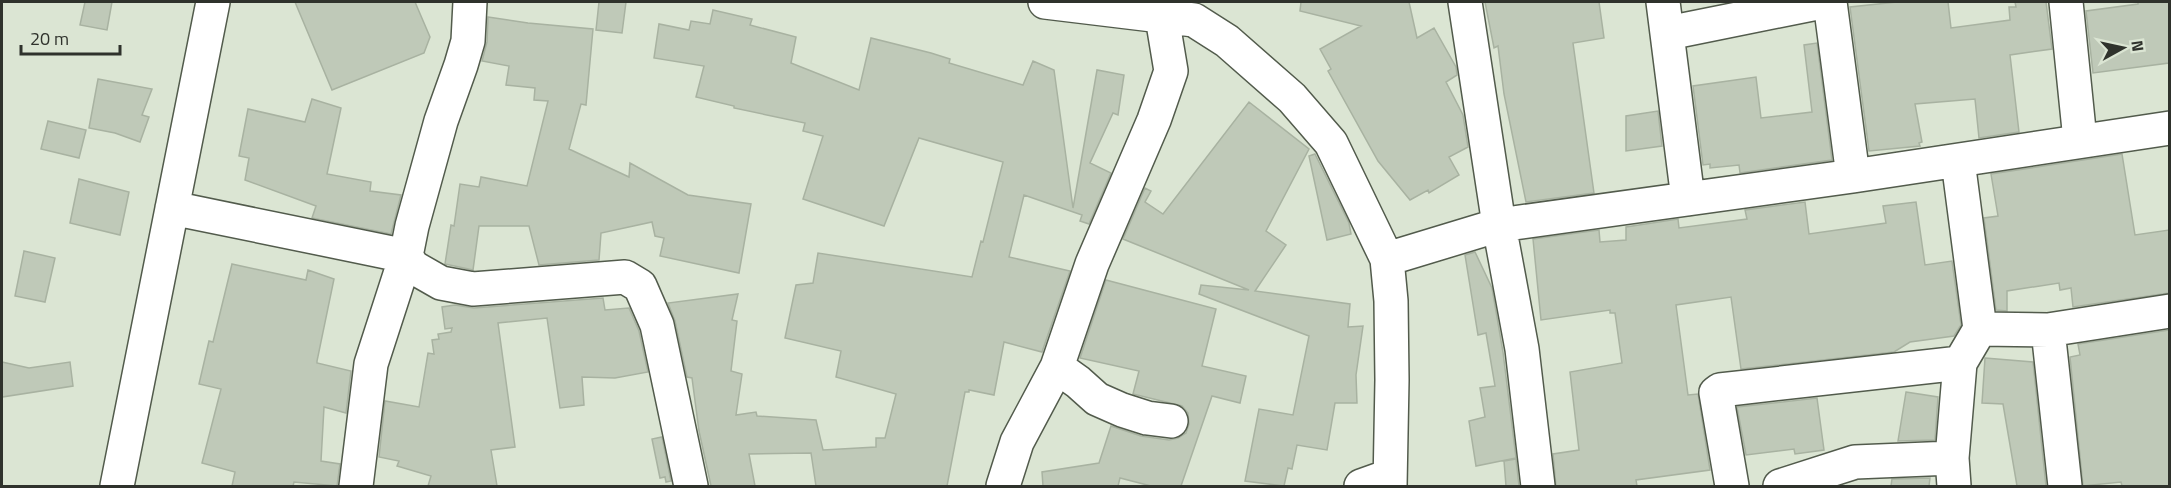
<svg xmlns="http://www.w3.org/2000/svg" width="2171" height="488" viewBox="0 0 2171 488" font-family="'Titillium Web',sans-serif">
<style>
.building{fill:#bfc9b8;stroke:#a8b2a1;stroke-width:1.5}
.lines{fill:none;stroke-linecap:round;stroke-linejoin:round}
.street-casing{stroke:#525b4c;stroke-width:36}
.street{stroke:#fff;stroke-width:33}
</style>
<rect width="100%" height="100%" fill="#dbe5d3"/>
<!-- building -->
<path class="building" d="M85 2H112L107 30 80 25Z
M295 2H415L430 37 424 53 332 90Z
M599 2H626L622 33 596 30Z
M1301 2H1409L1417 38 1434 28 1456 67 1457 75 1446 82 1463 115 1468 147 1449 157 1459 175 1429 193 1428 190 1410 200 1378 161 1328 71 1331 69 1320 49 1361 26 1300 11Z
M1485 2H1599L1604 38 1573 43 1594 193 1526 202 1504 94 1498 46 1494 48Z
M1897 2H1948L1951 28 2010 20 2009 7H2016L2015 2H2046L2052 49 2010 55 2019 132 1979 138 1975 99 1915 104 1922 142 1919 143 1920 146 1869 151 1850 7Z
M2138 2H2169V63L2093 73 2086 11 2138 4Z
M713 10 752 19 750 25 796 37 791 63 859 90 871 38 931 53 950 59 949 63 1023 85 1033 61 1054 70 1073 208 1097 70 1124 75 1118 115 1113 113 1090 163 1111 173 1089 224 1080 221 1082 215 1024 195 1009 257 1070 271 1042 352 1004 342 994 395 969 390V392H965L947 486H816L811 453 749 454 755 486H711L699 431 692 378 687 377 675 321 668 303 738 294 732 320 737 321 731 371 742 374 736 415 756 412 757 416 816 420 823 450 876 447V438H885L896 394 836 377 841 351 785 338 796 285 813 283 818 253 972 277 981 241 983 242 1003 162 919 138 884 226 803 199 823 136 803 131 805 123 734 108V106L696 97 704 66 654 58 659 24 689 30 691 21 710 24Z
M488 17 528 23 593 29 586 105 581 104 569 149 629 177 630 163 688 195 751 204 739 273 660 256 664 238 655 236 652 222 601 233 599 260 539 265 529 226H479L473 270 445 264 451 225 454 226 460 184 479 187 481 177 527 186 548 101 534 100 535 88 506 85 509 66 482 61 487 42Z
M1817 43 1832 160 1740 173 1739 165 1710 168V164L1703 165 1693 86 1756 77 1761 118 1812 112 1804 45Z
M98 79 152 89 142 115 149 117 140 142 115 133 89 128Z
M312 99 341 108 327 174 371 182 370 191 401 195 391 234 312 218 316 206 245 180 249 158 239 156 248 109 305 122Z
M1249 102 1309 149 1266 231 1286 245 1255 291 1350 304 1348 327 1363 326 1356 375 1357 403H1335L1327 450 1297 445 1292 469 1288 468 1284 486 1245 481 1259 409 1293 415 1309 336 1199 294 1201 285 1249 290 1123 239 1145 188 1151 191 1145 202 1163 214Z
M1658 111 1662 146 1626 151V116Z
M48 121 86 130 79 158 41 149Z
M1315 154 1349 223 1351 234 1327 240 1309 156Z
M2122 154 2135 235 2169 230V293L2073 307 2071 288 2060 290 2059 283 2007 291V311L1996 310 1984 218 1998 216 1991 174Z
M79 179 129 192 120 235 70 223Z
M1805 202 1809 234 1886 223 1883 206 1916 202 1925 265 1952 261 1961 325 1954 336 1910 342 1894 352 1741 369 1731 297 1676 305 1688 395 1698 394 1710 470 1636 480 1637 486H1556L1553 454 1579 450 1570 372 1622 363 1615 313H1610V310L1541 320 1533 239 1599 230 1600 242 1626 240V227L1678 219 1679 228 1747 219 1745 210Z
M24 251 55 258 45 302 15 296Z
M1475 252 1492 288 1503 352 1516 458 1476 466 1469 421 1485 417 1480 388 1495 386 1486 333 1478 335 1465 255Z
M232 264 306 280 308 270 334 279 317 361V363L351 371 346 413 324 407 321 461 340 464 337 486 294 482 293 486H232L235 472 202 463 221 389 199 384 209 341 213 342Z
M1106 280 1216 309 1202 366 1246 376 1240 403 1212 396 1181 486H1151L1120 478 1118 486H1043L1042 472 1099 463 1111 426 1141 436 1169 440 1178 438 1186 433 1189 424 1188 413 1182 406 1133 394 1139 371 1080 358Z
M603 298 605 310 629 308 639 331 648 372 615 378 582 377 584 405 560 408 547 318 498 323 515 447 491 450 497 486H428L431 476 397 466 399 461 379 457 385 401 419 407 428 353 434 354 432 340 439 339 438 334 451 332 452 328 445 329 442 307 455 305 474 308Z
M2169 330V486H2122L2121 482 2083 486 2070 357 2080 355 2078 344Z
M1985 358 2033 362 2046 486H2017L2003 404 1982 403Z
M2 362 29 368 70 362 73 386 2 397Z
M1906 392 1938 397 1935 440 1898 441Z
M1817 398 1824 450 1795 454 1794 449 1746 455 1737 407Z
M662 437 671 481 666 482 665 477 660 478 652 439Z
M1516 459 1519 486H1506L1504 461Z
M1930 478 1929 486H1891L1892 479Z"/>
<g class="lines">
<!-- street casing -->
<g class="street-casing">
<path id="street" d="M1045 2 1194 20 1227 41 1292 98 1331 143 1387 259 1391 301 1392 380 1390 486
M1465 2 1499 225 1522 349 1538 486
M1663 2 1688 199
M1830 2 1853 176
M2066 2 2080 140
M1668 33 1822 2
M172 208 406 256 413 267 441 283 473 289 625 277 640 286 657 325 691 486
M1387 259 1499 225 1853 176 2170 128
M1980 329 2048 330 2170 311
M2048 330 2065 486
M1057 367 1078 382 1097 399 1122 410 1147 418 1171 421
M117 486 213 2
M356 486 371 364 406 256 412 226 441 121 461 65 468 41 470 2
M1003 486 1017 442 1057 367 1092 264 1154 120 1171 71 1162 17
M1361 486 1389 476
M1732 486 1716 393 1720 390 1960 363
M1780 486 1855 462 1952 458
M1954 486 1952 458 1960 363 1980 329 1958 161"/>
</g>
<!-- street -->
<use href="#street" class="street"/>
</g>
<!-- border -->
<rect width="2171" height="488" fill="none" stroke="#2f322c" stroke-width="6"/>
<!-- north arrow -->
<g transform="translate(2123 48) rotate(82)" stroke="#dbe5d3" stroke-width="4.5" paint-order="stroke">
<path d="M0-4.5L10 22L0 15L-10 22Z" fill="#2f322c"/>
<text y="-9" font-size="16" font-weight="bold" text-anchor="middle" fill="#2f322c">N</text>
</g>
<!-- scale -->
<path d="M21 45v9h99v-9" fill="none" stroke="#2f322c" stroke-width="3"/>
<text x="30" y="45" font-size="18" fill="#2f322c" stroke="#dbe5d3" stroke-width="4.5" paint-order="stroke">20 m</text>
</svg>
